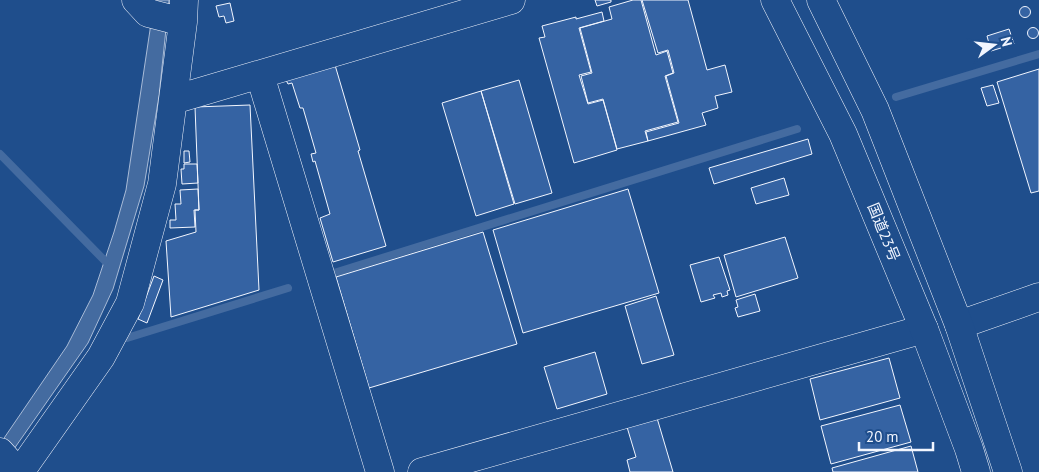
<svg xmlns="http://www.w3.org/2000/svg" width="1039" height="472" viewBox="0 0 1039 472" font-family="'PT Sans','Noto Sans JP',sans-serif">
<style>
.water{fill:#446ba0;stroke:#a8bbd7}
.lines{fill:none;stroke-linecap:round;stroke-linejoin:round}
.stream{stroke:#446ba0;stroke-width:8}
.building{fill:#3563a3;stroke:#f2f6ff}
.minor-casing{stroke:#f2f6ff;stroke-width:29}
.highway-casing{stroke:#f2f6ff;stroke-width:29}
.minor{stroke:#1f4e8c;stroke-width:28}
.highway{stroke:#1f4e8c;stroke-width:28}
.labels{text-anchor:middle;dominant-baseline:central;stroke-width:4;stroke-linejoin:round;paint-order:stroke}
.street-label{font-size:15px;fill:#f2f6ff;stroke:#1f4e8c}
</style>
<rect width="100%" height="100%" fill="#1f4e8c"/>
<!-- water -->
<path class="water" d="M152 0H169L159 96 144 186 113 289 88 343 0 469V444L67 346 93 295 114 232 126 190 150 30Z"/>
<g class="lines">
<!-- stream -->
<path class="stream" d="M896 97 1039 54
M0 154 105 261
M334 273 797 129
M127 338 288 288"/>
</g>
<!-- building -->
<path class="building" d="M595 0H611V2L597 6Z
M633 0H641L656 55 667 51 673 73 665 76 678 122 645 131 648 141 617 149 603 99 588 103 581 76 592 73 580 28 612 19 609 7Z
M642 0H688L707 70 725 65 732 92 715 96 718 108 702 113 706 125 648 141 646 132 679 123 666 76 674 73 668 50 658 53Z
M230 3 234 21 226 23 224 16 219 17 216 6Z
M1019.5 12a5.5 5.5 0 1 1 11 0a5.5 5.5 0 1 1-11 0Z
M602 12 604 21 579 28 591 72 579 75 588 104 603 100 617 150 574 163 539 38 545 37 542 26 576 17V19Z
M1027.5 33a5.5 5.5 0 1 1 11 0a5.5 5.5 0 1 1-11 0Z
M1009 29 1014 44 991 51 987 36Z
M335 65 360 150 358 151 386 246 333 262 320 218 330 214 315 161 313 162 311 154 316 153 303 108H300L292 83 288 84 286 80Z
M1039 69V191L1031 193 997 82Z
M519 80 552 193 515 204 481 91Z
M993 85 999 103 987 106 981 88Z
M481 91 514 204 476 216 442 103Z
M250 105 259 290 171 317 166 241 196 232 195 210H199L195 107Z
M808 139 812 154 714 184 709 168Z
M184 151H189L190 162 184 163Z
M184 164H197L198 183 182 184 181 169H184Z
M784 178 789 195 756 204 751 188Z
M198 189 199 210H194L195 227 170 228V220H176L175 204H181L180 190Z
M628 189 659 293 523 333 493 230Z
M483 232 517 344 369 388 336 277Z
M785 237 798 278 736 297 724 255Z
M719 257 730 290 727 291 728 295 722 297 721 293 713 295 715 298 701 302 690 265Z
M154 276 163 280 147 323 138 319Z
M755 294 760 311 738 317 735 308 738 307 736 300Z
M656 296 674 355 642 364 625 306Z
M595 352 607 394 557 409 544 367Z
M889 358 900 398 820 420 810 379Z
M900 405 911 442 831 464 821 426Z
M657 418 673 472H630L627 460 636 457 627 427Z
M911 446 918 472H833L832 468Z"/>
<g class="lines">
<!-- minor casing -->
<g class="minor-casing">
<path id="minor" d="M136 0 148 13 183 22
M260 75 380 472
M173 100 511 0
M959 325 1039 297
M0 452 18 472
M20 472 101 357 130 303 162 184 183 22 184 0
M422 472 924 329"/>
</g>
<!-- highway casing -->
<g class="highway-casing">
<path id="highway" d="M775 0 843 134 924 329 969 449 976 472
M821 0 875 110 959 325 1008 472"/>
</g>
<!-- minor -->
<use href="#minor" class="minor"/>
<!-- highway -->
<use href="#highway" class="highway"/>
</g>
<g class="labels">
<!-- street labels -->
<g class="street-label">
<text transform="translate(884 232) rotate(68)">国道23号</text>
</g>
</g>
<!-- north arrow -->
<g transform="translate(994 45) rotate(75)" stroke="#1f4e8c" stroke-width="4" paint-order="stroke">
<path d="M0-4L9 19L0 12L-9 19Z" fill="#f2f6ff"/>
<text y="-8" font-size="14" font-weight="bold" text-anchor="middle" fill="#f2f6ff">N</text>
</g>
<!-- scale -->
<path d="M859 442v8h74v-8" fill="none" stroke="#f2f6ff" stroke-width="2.5"/>
<text x="866" y="442" font-size="15" fill="#f2f6ff" stroke="#1f4e8c" stroke-width="4" paint-order="stroke">20 m</text>
</svg>
